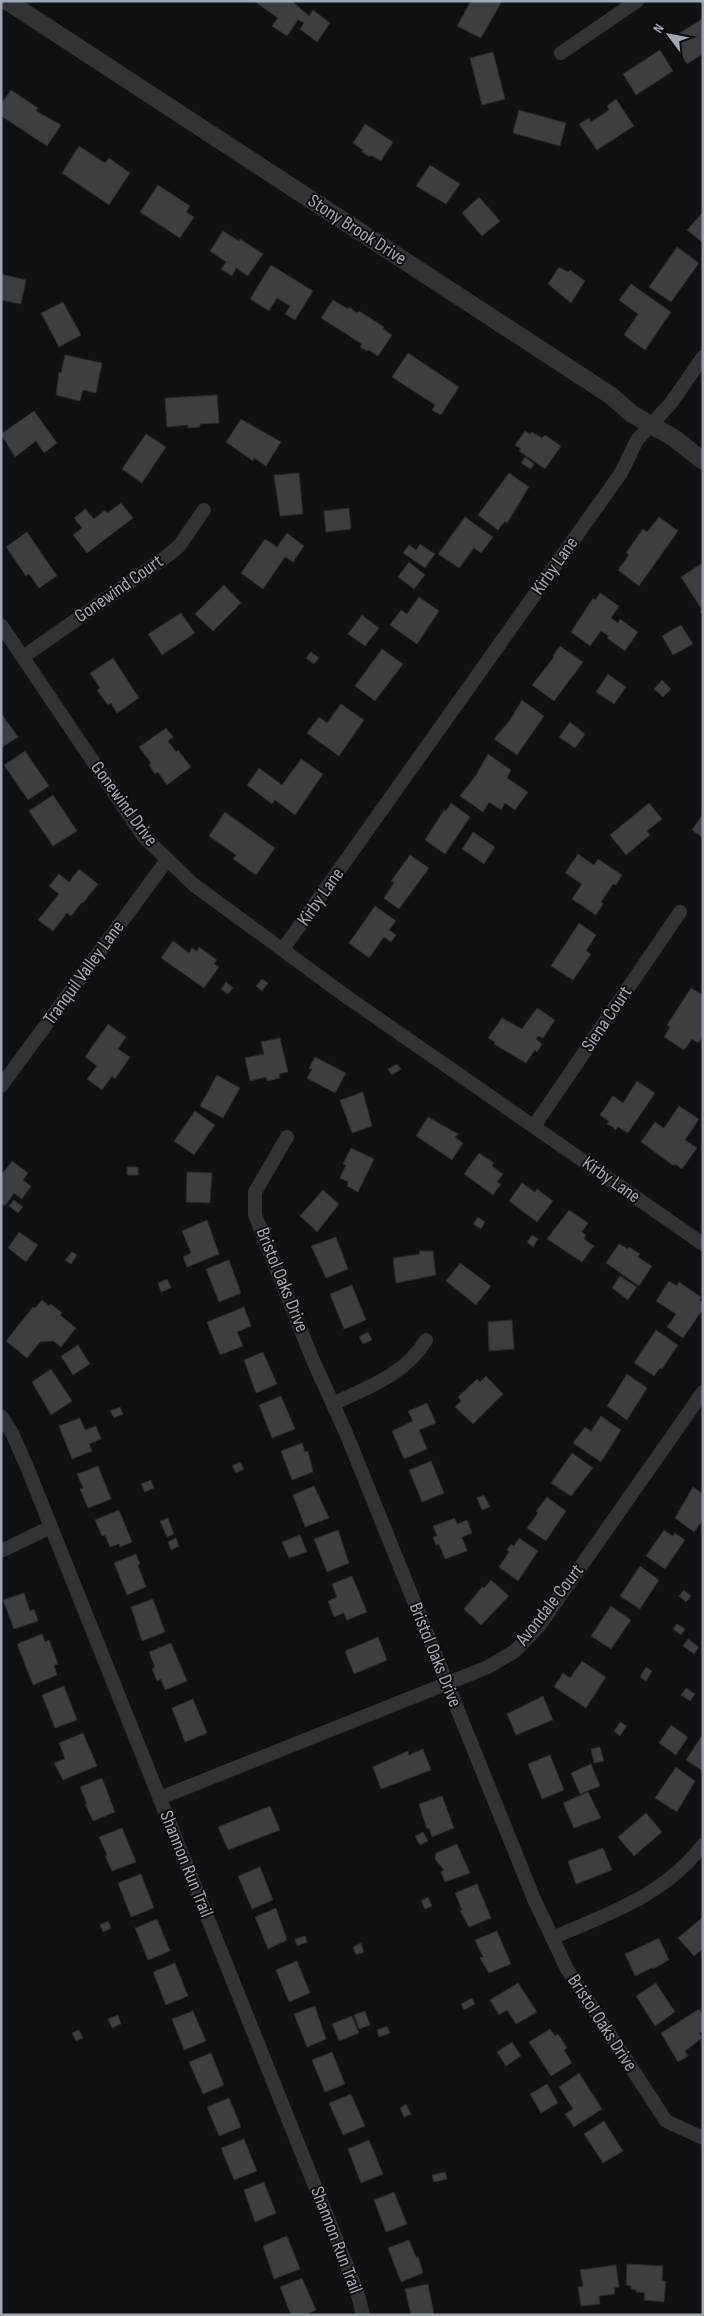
<svg xmlns="http://www.w3.org/2000/svg" width="704" height="2316" viewBox="0 0 704 2316" font-family="'Sofia Sans Condensed',sans-serif">
<style>
.building{fill:#3c3e42;stroke:#2a2b2e}
.lines{fill:none;stroke-linecap:round;stroke-linejoin:round}
.minor{stroke:#313337;stroke-width:14}
.tertiary{stroke:#313337;stroke-width:18}
.labels{text-anchor:middle;dominant-baseline:central;stroke-width:4;stroke-linejoin:round;paint-order:stroke}
.street-label{font-size:19px;fill:#a1a8b3;stroke:#0c0c0d}
</style>
<rect width="100%" height="100%" fill="#101112"/>
<!-- building -->
<path class="building" d="M254 1H292L309 16 313 10 330 23 317 42 300 29 304 23 298 20 287 36 272 26 278 18Z
M471 1H502L481 38 457 26Z
M702 19 703 54 687 64 673 41 680 36 678 34Z
M660 50 673 71 636 95 623 74Z
M493 52 505 99 482 105 470 58Z
M11 90 38 108 36 111 61 125 47 146 1 116V104Z
M616 99 634 126 597 150 579 124 589 118 591 122 609 110 607 106Z
M519 110 566 123 560 146 513 133Z
M365 124 393 142 381 161 371 155 370 157 362 152 363 150 353 143Z
M79 146 105 163 109 158 130 173 109 205 62 173Z
M430 165 460 184 446 204 416 186Z
M158 185 190 206 186 212 194 217 180 238 140 212Z
M479 197 500 221 482 236 462 213Z
M703 212V243L687 230Z
M223 231 239 241 240 239 263 254 248 276 236 268 232 276 221 269 226 262 210 251Z
M677 247 699 263 671 302 649 287Z
M271 265 313 291 295 320 285 314 290 306 277 298 269 311 250 299Z
M559 267 568 272 570 270 585 281 571 303 548 284Z
M1 274 26 280 21 304 1 300Z
M631 284 671 312 645 350 624 335 638 314 619 300Z
M333 300 348 309 349 307 357 313 359 311 384 327 383 329 392 335 378 356 368 350 367 351 360 347 362 344 321 318Z
M63 302 81 335 59 347 41 313Z
M408 353 459 387 441 415 432 410 435 405 392 377Z
M65 355 102 363 96 393 83 390 80 401 56 395 59 372 61 373Z
M217 395 219 423 200 424V427L188 428V425L167 427 165 398Z
M34 411 57 443 44 453 36 441 15 457 1 434Z
M241 419 281 442 266 466 254 458 253 461 226 442Z
M525 431 530 434 532 432 542 438 545 435 561 446 545 469 519 451 521 449 515 445Z
M146 434 166 447 142 483 122 469Z
M525 457 534 464 531 469 521 463Z
M299 473 303 514 280 516 274 475Z
M509 473 529 487 507 523 505 521 498 530 478 515Z
M121 503 133 518 87 553 73 535 82 528 74 518 85 509 94 519 105 510 107 513Z
M349 508 351 529 326 532 324 511Z
M465 517 493 537 481 553 474 548 459 568 438 554Z
M659 517 678 531 639 586 618 570 629 555 626 553 643 529 647 532Z
M27 532 57 576 39 588 29 574 26 576 6 547Z
M287 533 304 546 293 562 285 557 263 589 241 573 265 539 277 547Z
M420 544 435 554 425 568 403 553 409 545 416 550Z
M409 562 425 575 414 589 398 577Z
M701 564 703 567V616L700 611 702 610 681 577Z
M224 585 241 603 213 631 195 614Z
M600 593 619 606 611 618 618 623 620 619 638 632 625 651 607 638 609 636 601 631 590 646 571 632 593 598 595 600Z
M419 597 439 611 417 644 390 625 401 610 407 614Z
M181 613 195 633 162 655 148 634Z
M362 615 379 628 365 646 348 634Z
M681 625 693 644 673 655 662 636Z
M560 646 583 662 554 701 532 685 554 657 553 656Z
M382 649 403 664 375 701 355 686Z
M311 652 319 658 314 664 306 658Z
M113 658 139 698 117 713 111 703 108 705 97 690 100 688 90 673Z
M608 674 626 687 614 704 596 692Z
M662 680 671 689 663 697 654 689Z
M522 700 544 716 517 755 494 739 510 720Z
M341 704 364 720 339 756 307 733 319 717 327 723Z
M1 713 18 737 1 748Z
M570 722 585 734 575 748 559 737Z
M166 728 173 737 168 741 176 752 178 750 191 767 167 785 158 772 155 774 149 765 151 763 139 747Z
M25 751 49 786 28 800 4 765Z
M488 754 511 770 507 778 528 792 515 810 505 803 501 810 489 802 483 812 460 796 476 775Z
M301 759 323 774 295 815 275 800 272 804 247 785 259 768 282 785Z
M53 795 77 831 53 846 29 811Z
M451 803 470 817 445 854 425 840 444 810 446 811Z
M649 803 662 819 647 831 650 835 626 855 610 835Z
M225 812 275 848 256 875 233 859 236 855 209 836Z
M703 814V838L692 830Z
M473 832 495 847 484 864 462 849Z
M578 854 594 865 598 859 622 875 616 885 613 884 601 902 603 904 596 915 572 899 582 884 565 873Z
M410 855 429 868 399 909 384 898 394 883 391 881Z
M79 869 98 884 83 903 82 902 71 916 67 913 53 931 38 920 59 894 49 886 59 874 69 882Z
M375 906 396 921 389 930 396 935 391 942 384 937 369 958 349 943Z
M579 923 596 935 586 951 591 954 573 980 551 966Z
M173 941 189 953 192 948 197 951 199 947 217 960 214 964 219 967 204 988 161 958Z
M262 979 268 983 262 991 256 986Z
M226 982 233 988 228 994 221 989Z
M691 988 703 995V1037L698 1043 692 1039 684 1050 664 1037 670 1027 667 1025Z
M537 1008 555 1020 543 1038 538 1036 536 1039 542 1044 537 1052 535 1050 526 1063 494 1044 495 1042 488 1038 502 1018 522 1029Z
M108 1024 126 1037 118 1049 130 1057 115 1079 112 1076 102 1090 87 1079 97 1066 85 1057Z
M280 1038 288 1072 279 1074 280 1078 267 1081 266 1077 250 1081 245 1058 264 1054 261 1042Z
M315 1057 346 1073 335 1093 307 1078 312 1069 309 1068Z
M397 1064 401 1069 392 1075 388 1069Z
M217 1075 240 1088 223 1118 200 1106Z
M637 1081 655 1093 628 1133 618 1127 616 1130 611 1126 607 1124 609 1121 600 1115 613 1096 623 1103Z
M363 1092 372 1126 352 1133 340 1100Z
M679 1106 699 1119 685 1140 697 1148 682 1169 675 1164 674 1166 641 1142 655 1122 664 1128Z
M195 1111 215 1125 194 1155 174 1141Z
M428 1117 458 1134 455 1137 463 1143 452 1160 416 1136Z
M351 1148 374 1159 358 1192 347 1186 348 1182 340 1178 346 1165 343 1164Z
M479 1153 494 1163 492 1166 503 1174 497 1182 501 1184 493 1195 464 1174Z
M12 1161 28 1173 23 1180 31 1186 22 1199 14 1193 5 1206 1 1203V1175Z
M127 1167H138V1175H127Z
M187 1172 212 1173 210 1203 186 1202Z
M522 1183 535 1192 537 1189 553 1201 537 1222 509 1201Z
M323 1190 339 1204 317 1232 300 1216Z
M14 1200 23 1207 18 1213 9 1206Z
M569 1210 588 1223 582 1232 586 1235 584 1239 594 1246 582 1262 547 1239Z
M478 1217 485 1222 481 1229 473 1224Z
M207 1220 219 1254 187 1267 183 1257 191 1253 182 1231Z
M19 1232 38 1245 26 1262 8 1248Z
M532 1235 538 1239 533 1247 527 1242Z
M336 1237 348 1269 326 1278 311 1246Z
M619 1244 628 1249 629 1247 640 1254 638 1257 652 1266 639 1286 606 1263Z
M419 1251H433L436 1275 396 1283 393 1258 420 1254Z
M72 1252 77 1255 71 1264 65 1260Z
M229 1260 241 1293 219 1302 206 1269Z
M460 1263 491 1286 476 1305 446 1281Z
M620 1276 637 1287 628 1300 612 1288Z
M167 1279 171 1288 161 1292 158 1283Z
M669 1281 677 1286 679 1282 701 1297 699 1300 703 1303V1309L683 1338 667 1327 676 1314 656 1301Z
M352 1285 366 1320 344 1329 330 1294Z
M42 1300 49 1306 51 1304 62 1313 60 1315 76 1328 61 1347 53 1341 40 1342 27 1358 6 1341 33 1307 35 1308Z
M244 1307 251 1326 237 1332 243 1346 220 1355 207 1322Z
M512 1320 514 1349 489 1351 488 1322Z
M656 1330 678 1345 662 1369 660 1368 654 1376 634 1363Z
M368 1332 372 1340 363 1344 359 1337Z
M78 1345 90 1364 73 1375 61 1356Z
M263 1352 277 1384 256 1393 244 1360Z
M51 1369 72 1401 51 1415 32 1382Z
M627 1374 647 1388 627 1420 607 1406Z
M486 1376 503 1394 473 1424 455 1407 461 1401 458 1397 477 1379 480 1382Z
M281 1396 295 1429 272 1438 259 1405Z
M427 1403 436 1423 419 1430 427 1449 404 1459 392 1431 413 1421 408 1411Z
M120 1407 123 1414 114 1418 110 1411Z
M601 1416 621 1430 601 1462 573 1443 585 1427 591 1431Z
M80 1418 85 1430 96 1426 101 1439 89 1444 92 1451 72 1459 59 1426Z
M302 1443 305 1452 308 1451 313 1472 292 1480 281 1451Z
M572 1453 593 1468 571 1496 551 1483Z
M431 1461 444 1493 422 1502 409 1470Z
M240 1462 244 1469 236 1473 232 1466Z
M98 1466 111 1499 88 1508 80 1489 83 1488 77 1474Z
M151 1480 154 1488 145 1492 141 1484Z
M314 1486 329 1518 305 1527 293 1495Z
M693 1487 703 1494V1520L694 1532 675 1518Z
M484 1495 490 1507 482 1510 477 1498Z
M547 1497 566 1511 546 1541 527 1528 538 1513 536 1511Z
M119 1510 132 1542 120 1547 119 1544 110 1547 105 1535 102 1536 95 1520Z
M168 1518 174 1534 167 1537 160 1521Z
M455 1518 457 1524 467 1520 472 1533 462 1537 467 1551 445 1559 439 1544 436 1545 433 1537 437 1536 433 1526Z
M338 1530 349 1563 327 1572 314 1539Z
M664 1530 673 1536 675 1533 685 1540 665 1569 646 1556Z
M300 1535 307 1552 289 1558 282 1542Z
M176 1538 179 1546 171 1550 168 1542Z
M519 1538 538 1551 518 1581 499 1567 509 1552 507 1550 511 1544 514 1546Z
M136 1554 140 1564 138 1565 146 1587 127 1595 114 1563Z
M640 1566 659 1580 640 1609 620 1596Z
M352 1576 367 1612 347 1620 344 1613 334 1617 328 1601 337 1597 332 1584Z
M491 1580 509 1596 481 1625 464 1609 482 1587 484 1588Z
M684 1590 691 1596 686 1602 679 1596Z
M24 1593 30 1611 34 1609 38 1621 14 1629 3 1600Z
M153 1599 165 1632 142 1641 131 1607Z
M611 1606 631 1620 611 1649 591 1636Z
M677 1624 685 1629 681 1635 673 1629Z
M42 1634 45 1642 49 1640 58 1664 54 1665 57 1675 33 1685 17 1644Z
M378 1637 387 1660 354 1674 345 1651Z
M688 1639 699 1647 694 1654 683 1646Z
M171 1643 187 1681 165 1690 161 1679 157 1681 152 1669 155 1667 149 1652Z
M582 1661 606 1677 586 1708 554 1687 563 1673 570 1678Z
M646 1667 652 1671 646 1681 640 1677Z
M64 1686 77 1720 55 1728 42 1695Z
M686 1688 695 1694 690 1701 681 1695Z
M543 1696 553 1720 516 1735 507 1714Z
M193 1699 207 1733 185 1742 172 1708Z
M620 1722 627 1726 620 1736 614 1731Z
M671 1725 688 1737 676 1755 659 1743Z
M83 1733 97 1766 63 1780 54 1763 65 1759 59 1743Z
M703 1734V1771L686 1760Z
M600 1747 604 1761 594 1763 591 1749Z
M423 1749 431 1770 381 1789 373 1767 408 1751 409 1755Z
M550 1755 564 1790 542 1799 528 1764Z
M591 1764 600 1786 580 1794 571 1773Z
M676 1767 695 1781 677 1812 655 1798Z
M102 1778 115 1812 93 1821 85 1804H87L80 1787Z
M588 1792 601 1818 574 1828 563 1803Z
M442 1796 454 1828 432 1837 429 1828 427 1829 419 1804Z
M270 1806 280 1830 228 1850 218 1827Z
M646 1813 662 1832 634 1856 618 1837Z
M122 1828 136 1862 112 1871 105 1856 107 1855 99 1837Z
M423 1832 428 1841 420 1845 415 1836Z
M457 1844 470 1873 445 1882 441 1872 444 1870 435 1859 436 1853Z
M603 1848 612 1870 576 1884 568 1861Z
M260 1867 273 1900 252 1909 238 1876Z
M141 1874 154 1908 131 1917 118 1883Z
M477 1884 491 1918 469 1927 460 1911 462 1910 455 1893Z
M428 1897 432 1906 425 1909 421 1901Z
M276 1908 287 1940 268 1949 255 1917Z
M703 1917V1949L694 1956 678 1938Z
M157 1919 170 1951 148 1960 135 1928Z
M108 1921 111 1928 103 1932 100 1925Z
M497 1931 511 1964 489 1973 480 1958 483 1957 475 1940Z
M305 1936 307 1942 297 1946 295 1939Z
M659 1938 669 1960 653 1969 652 1968 635 1976 625 1954Z
M361 1943 364 1952 356 1955 353 1947Z
M297 1961 310 1993 289 2002 276 1970Z
M175 1963 188 1996 166 2005 153 1972Z
M518 1983 537 2012 516 2024 507 2010 499 2015 490 2000Z
M656 1983 675 2012 655 2026 636 1996Z
M472 1998 475 2004 464 2010 461 2004Z
M315 2006 326 2039 307 2047 294 2014Z
M699 2009 703 2015V2031L699 2033 702 2038 685 2051 688 2056 678 2062 661 2033Z
M193 2011 206 2041 184 2050 172 2019Z
M365 2011 370 2025 359 2029 354 2015Z
M118 2015 121 2024 112 2028 108 2019Z
M352 2016 359 2033 339 2041 332 2024Z
M387 2026 390 2033 379 2037 377 2030Z
M550 2029 555 2036 558 2034 567 2048 564 2050 572 2063 551 2076 529 2042Z
M79 2030 83 2038 76 2041 72 2033Z
M512 2042 521 2056 506 2066 497 2052Z
M332 2052 345 2084 325 2092 312 2060Z
M211 2053 224 2085 203 2094 189 2062Z
M579 2073 602 2109 574 2127 565 2114 573 2109 559 2087Z
M547 2084 558 2103 541 2113 530 2094Z
M351 2094 365 2126 343 2135 329 2103Z
M229 2098 241 2127 219 2136 207 2107Z
M406 2104 411 2114 404 2117 400 2108Z
M604 2121 623 2151 603 2163 584 2134Z
M244 2139 257 2171 234 2180 221 2148Z
M369 2140 383 2174 361 2183 348 2149Z
M445 2172 447 2179 434 2182 432 2175Z
M264 2182 276 2213 255 2222 244 2190Z
M394 2192 407 2224 386 2232 374 2200Z
M287 2236 300 2269 274 2279 263 2246Z
M409 2240 416 2257 418 2256 423 2273 401 2282 388 2248Z
M627 2264 663 2266 662 2281H666L664 2302 644 2300 645 2293 636 2292V2290L631 2289V2286L626 2285Z
M616 2265 619 2287 614 2288 615 2294 599 2296 600 2304 581 2306 578 2287 583 2286 580 2270Z
M302 2278 316 2310 305 2315H291L280 2287Z
M428 2284 434 2315H411L405 2289Z"/>
<g class="lines">
<!-- minor -->
<path class="minor" d="M561 53 637 1
M1 625 144 837 194 885 347 997 703 1244
M23 657 167 556 179 546 204 510
M283 949 621 473 637 440 671 403 703 357
M1 1086 167 860
M534 1126 680 912
M287 1137 255 1192V1215L312 1358 346 1433 534 1899 567 1969 666 2121 703 2138
M333 1404C368 1387 405 1375 426 1340
M1 1416 12 1433 27 1467 357 2291 363 2315
M1 1551 51 1527
M160 1798 488 1667 515 1651 539 1626 703 1392
M552 1938C608 1914 665 1895 703 1845"/>
<!-- tertiary -->
<path class="tertiary" d="M7 1 610 395 632 414 674 438 703 461"/>
</g>
<g class="labels">
<!-- street labels -->
<g class="street-label">
<text transform="translate(357 230) rotate(33)">Stony Brook Drive</text>
<text transform="translate(555 566) rotate(-55)">Kirby Lane</text>
<text transform="translate(119 589) rotate(-35)">Gonewind Court</text>
<text transform="translate(124 804) rotate(54)">Gonewind Drive</text>
<text transform="translate(321 897) rotate(-55)">Kirby Lane</text>
<text transform="translate(84 973) rotate(-54)">Tranquil Valley Lane</text>
<text transform="translate(607 1019) rotate(-56)">Siena Court</text>
<text transform="translate(611 1180) rotate(35)">Kirby Lane</text>
<text transform="translate(282 1280) rotate(68)">Bristol Oaks Drive</text>
<text transform="translate(550 1605) rotate(-52)">Avondale Court</text>
<text transform="translate(435 1655) rotate(68)">Bristol Oaks Drive</text>
<text transform="translate(186 1864) rotate(68)">Shannon Run Trail</text>
<text transform="translate(602 2023) rotate(57)">Bristol Oaks Drive</text>
<text transform="translate(336 2240) rotate(69)">Shannon Run Trail</text>
</g>
</g>
<!-- border -->
<rect width="704" height="2316" fill="none" stroke="#a1a8b3" stroke-width="5"/>
<!-- north arrow -->
<g transform="translate(669 35) rotate(302)" stroke="#0c0c0d" stroke-width="4" paint-order="stroke">
<path d="M0-4L9 19L0 12L-9 19Z" fill="#a1a8b3"/>
<text y="-8" font-size="14" font-weight="bold" text-anchor="middle" fill="#a1a8b3">N</text>
</g>
</svg>
